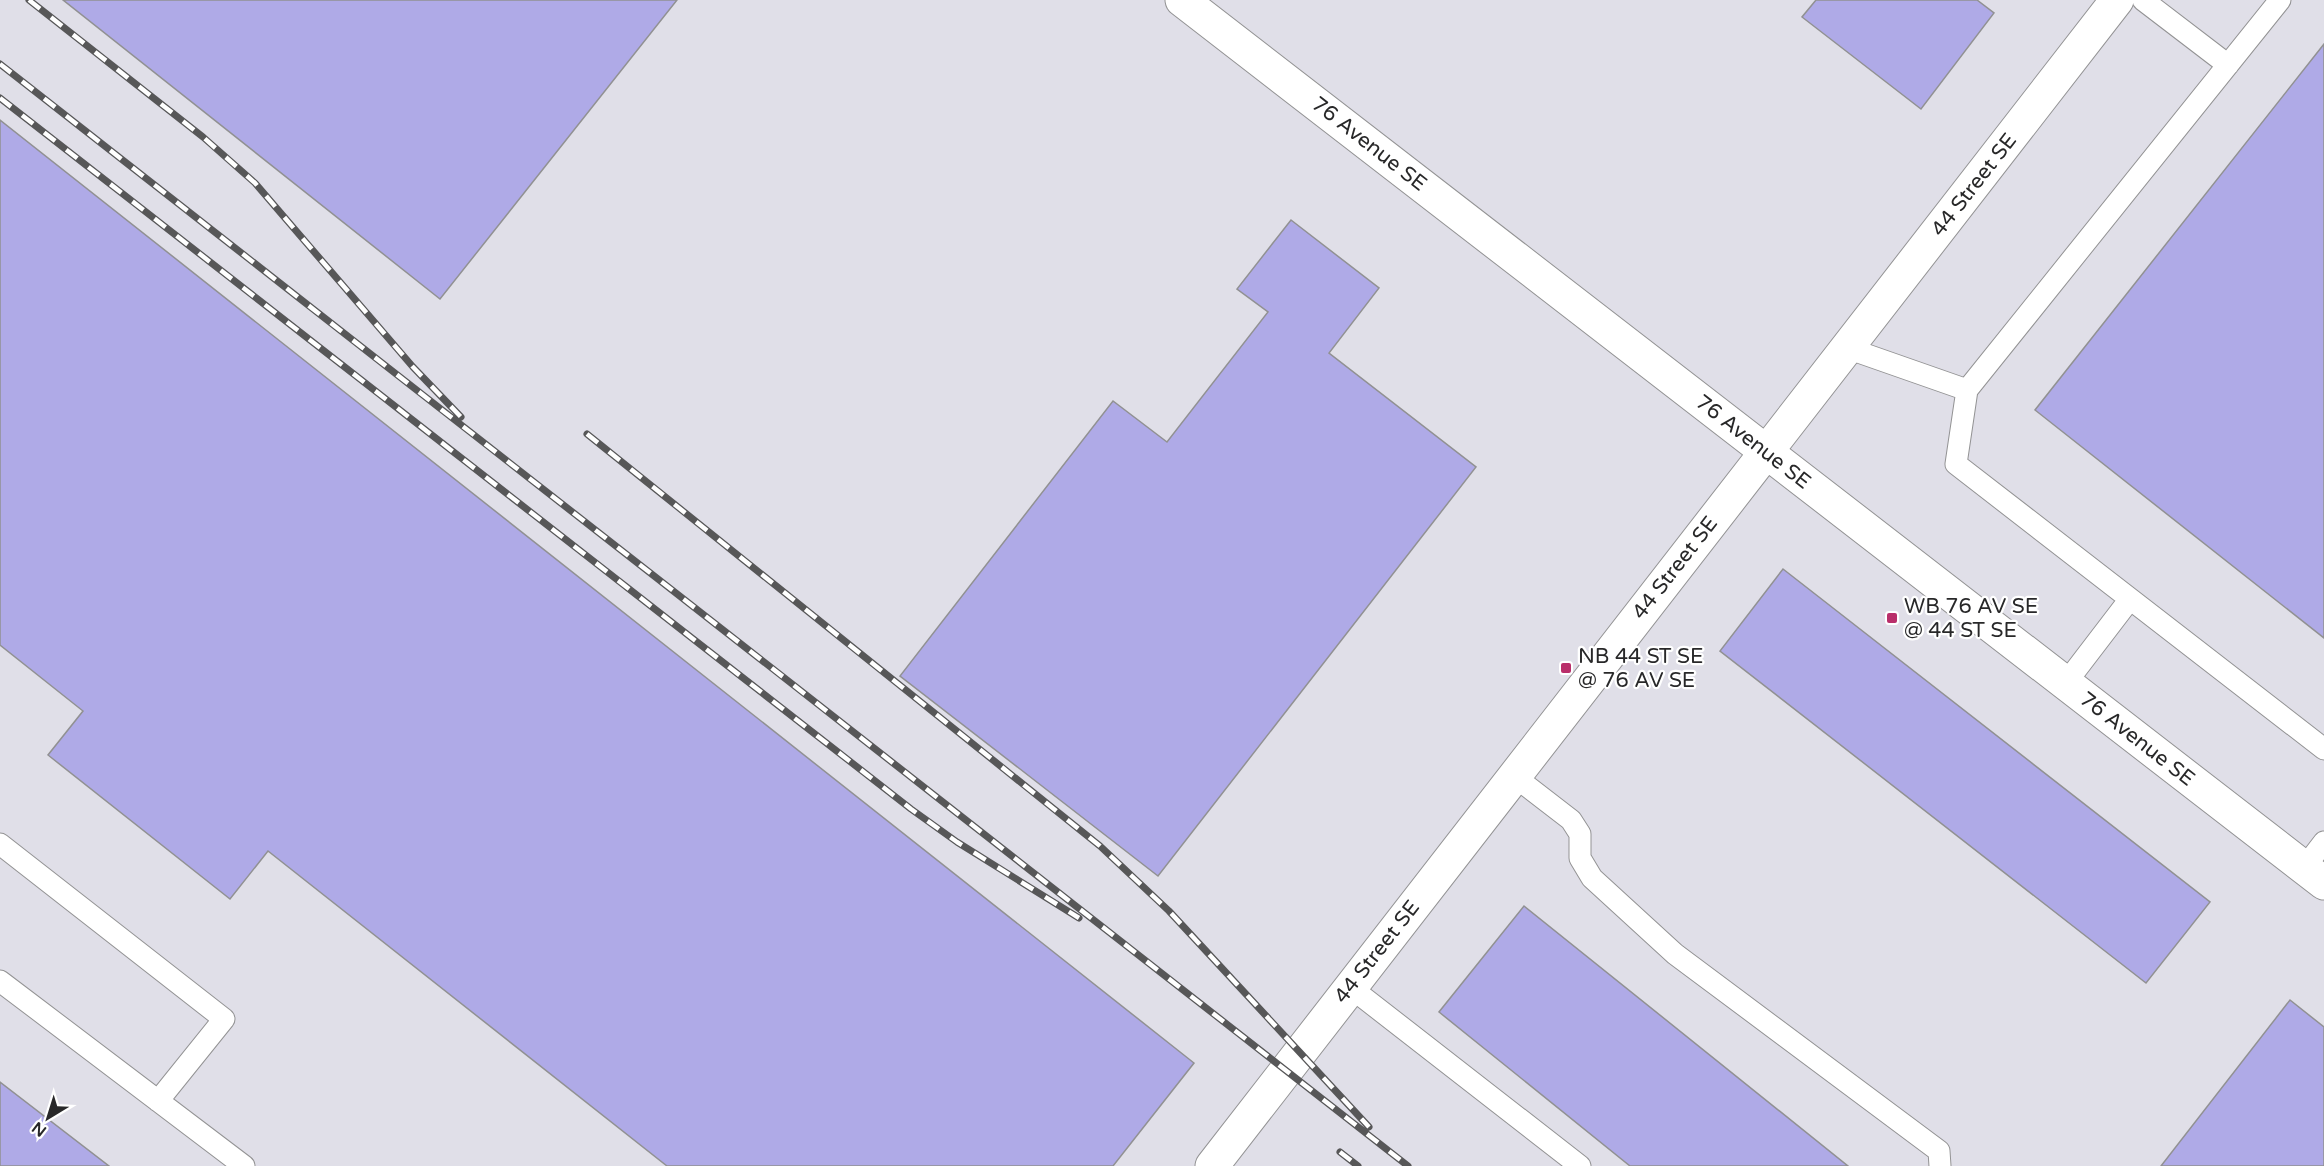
<svg xmlns="http://www.w3.org/2000/svg" width="2324" height="1166" viewBox="0 0 2324 1166" font-family="'Varela Round',sans-serif">
<style>
.built{fill:#e0dfe8}
.building{fill:#afaae7;stroke:#919192;stroke-width:1.5}
.lines{fill:none;stroke-linecap:round;stroke-linejoin:round}
.lane-casing{stroke:#939394;stroke-width:23}
.street-casing{stroke:#939394;stroke-width:35}
.lane{stroke:#fff;stroke-width:21}
.street{stroke:#fff;stroke-width:33}
.rail-casing{stroke:#575758;stroke-width:7}
.rail{stroke:#fff;stroke-width:4.5;stroke-dasharray:14;stroke-linecap:butt}
.poi-dot{fill:#b92e6a;stroke:#fff;stroke-width:2}
.labels{text-anchor:middle;dominant-baseline:central;stroke-width:4.5;stroke-linejoin:round;paint-order:stroke}
.street-label{font-size:21px;fill:#282829;stroke:#fff}
.poi-label{font-size:21px;fill:#282829;stroke:#fff;text-anchor:start}
</style>
<rect width="100%" height="100%" fill="#e9e9ea"/>
<!-- built -->
<path class="built" d="M0 0H2324V1166H0Z"/>
<!-- building -->
<path class="building" d="M63 0H677L440 299Z
M1816 0H1977L1994 13 1921 109 1802 17Z
M2324 44V638L2035 410Z
M0 120 1194 1063 1113 1166H667L268 851 230 899 48 755 83 711 0 645Z
M1291 220 1379 288 1329 353 1476 467 1158 876 900 676 1113 401 1167 442 1268 312 1237 289Z
M1783 569 2210 902 2146 983 1720 651Z
M1524 906 1848 1166H1630L1439 1012Z
M2290 1000 2324 1027V1166H2161Z
M0 1082 109 1166H0Z"/>
<g class="lines">
<!-- lane casing -->
<g class="lane-casing">
<path id="lane" d="M2143 0 2228 65
M1847 348 1967 390 2280 0
M1967 390 1956 464 2324 749
M2065 684 2130 599
M1514 776 1571 820 1580 834V858L1592 878 1675 954 1939 1151 1940 1166
M0 844 224 1019 158 1101
M2304 868 2324 842
M0 981 244 1166
M1350 987 1580 1166"/>
</g>
<!-- street casing -->
<g class="street-casing">
<path id="street" d="M1182 0 2324 883
M1212 1166 2117 0"/>
</g>
<!-- lane -->
<use href="#lane" class="lane"/>
<!-- street -->
<use href="#street" class="street"/>
<!-- rail casing -->
<g class="rail-casing">
<path id="rail" d="M29 0 203 137 255 183 413 367 461 417
M0 64 1408 1166
M0 98 911 809 957 842 1079 918
M587 434 1100 846 1169 911 1369 1127
M1340 1152 1358 1166"/>
</g>
<!-- rail -->
<use href="#rail" class="rail"/>
</g>
<!-- markers -->
<g class="poi-dot">
<rect x="1886" y="612" width="12" height="12" rx="3"/>
<rect x="1560" y="662" width="12" height="12" rx="3"/>
</g>
<g class="labels">
<!-- street labels -->
<g class="street-label">
<text transform="translate(1369 144) rotate(38)">76 Avenue SE</text>
<text transform="translate(1974 185) rotate(-52)">44 Street SE</text>
<text transform="translate(1753 442) rotate(38)">76 Avenue SE</text>
<text transform="translate(1675 568) rotate(-52)">44 Street SE</text>
<text transform="translate(2137 739) rotate(38)">76 Avenue SE</text>
<text transform="translate(1377 952) rotate(-52)">44 Street SE</text>
</g>
<!-- poi labels -->
<g class="poi-label">
<text x="1904" y="606">WB 76 AV SE<tspan x="1904" dy="24">@ 44 ST SE</tspan></text>
<text x="1578" y="656">NB 44 ST SE<tspan x="1578" dy="24">@ 76 AV SE</tspan></text>
</g>
</g>
<!-- north arrow -->
<g transform="translate(48 1118) rotate(218)" stroke="#ffffff" stroke-width="4.5" paint-order="stroke">
<path d="M0-4.5L10 22L0 15L-10 22Z" fill="#282829"/>
<text y="-9" font-size="16" font-weight="bold" text-anchor="middle" fill="#282829">N</text>
</g>
</svg>
